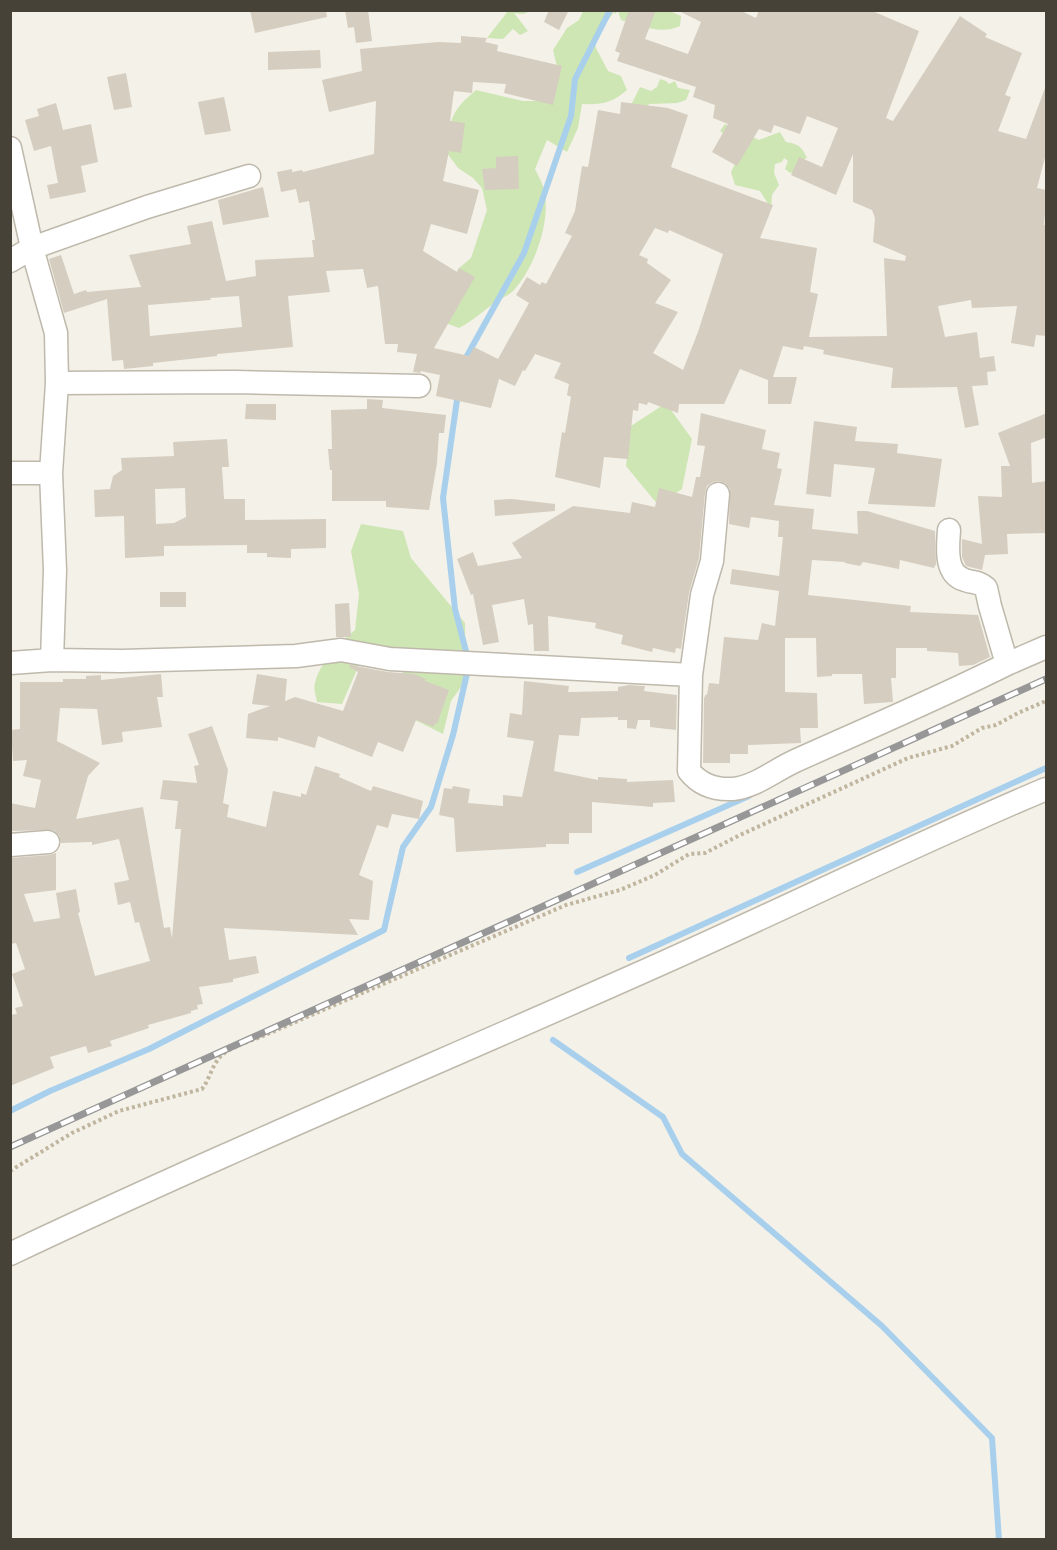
<svg xmlns="http://www.w3.org/2000/svg" width="1057" height="1550" viewBox="0 0 1057 1550" font-family="Manrope,sans-serif">
<style>
.green{fill:#cee6b4}
.lines{fill:none;stroke-linecap:round;stroke-linejoin:round}
.stream{stroke:#a8d0ed;stroke-width:6}
.building{fill:#d5cdbf;fill-rule:evenodd}
.minor-casing{stroke:#bfb9ac;stroke-width:25}
.path{stroke:#c0b59e;stroke-width:4;stroke-dasharray:3 3;stroke-linecap:butt}
.minor{stroke:#fff;stroke-width:22}
.rail-casing{stroke:#979797;stroke-width:7}
.rail{stroke:#fff;stroke-width:4.5;stroke-dasharray:14;stroke-linecap:butt}
</style>
<rect width="100%" height="100%" fill="#f4f1e9"/>
<!-- green -->
<path class="green" d="M508 11H531L523 14 514 13 528 31 520 35 513 29 503 39 487 38Z
M583 11H670L681 16 680 26C661 35 640 26 621 20L618 11 615 14 614 12 594 39 596 48 608 71 621 76 627 90C612 103 601 105 582 104L578 128 567 152 547 140 535 169C538 175 541 181 543 186 553 217 535 268 513 291 509 295 502 298 497 301 484 310 473 321 459 328L443 322 458 269 471 258 487 210 482 188 473 178 458 168 447 153C450 119 450 112 476 90L523 101H544L557 67 553 50 567 28 579 20Z
M660 79 666 81 669 84 675 81 678 88 690 90 686 100 677 103 649 104 641 115 629 109 640 87 651 91 657 87Z
M725 124 759 140 780 132 786 142C799 144 802 147 807 158L798 162 794 172 790 173 785 169 788 161 784 158 782 162 775 164 774 173 779 185 772 195 771 209 760 191 735 185 731 172 738 158 733 140 720 131Z
M666 403 692 439 682 489 658 505 626 466 631 426Z
M361 524 403 531 411 558 465 623 466 680 451 701 443 734 407 716 391 701 405 667 362 658 342 704 317 702C316 696 313 688 315 683 320 662 339 643 355 630L359 594 351 551Z"/>
<g class="lines">
<!-- stream -->
<path class="stream" d="M463 363 524 253 571 116 575 79 610 10
M458 393 443 498 455 609 468 659
M577 872 749 796
M629 958 1046 768
M553 1040 663 1117 682 1154 882 1326 992 1438 999 1540
M10 1111 50 1091 149 1049 384 930 403 847 431 807 453 735 468 669"/>
</g>
<!-- building -->
<path class="building" d="M250 10H326L327 17 255 33Z
M345 10H368L372 41 356 43 354 27 348 28Z
M549 10H569L559 30 544 22Z
M629 10H656L645 39 688 54 701 22 677 10H739L756 18 759 10H870L919 31 886 118 893 121 960 16 987 34 985 37 1022 53 1005 95 1011 97 998 131 1026 139 1045 88 1047 89V150L1037 188 1047 190 1044 225H1047V336L1036 335 1034 347 1011 343 1017 306 972 308 971 300 938 306 945 337 977 332 980 358 994 356 996 371 987 372 988 385 972 386 979 425 965 428 957 387 891 388 893 368 823 354 824 350 804 346 803 350 783 346 773 377H797L791 404H768V380L740 369 724 404H679L678 413 648 402 647 405 639 403 638 411 633 410 628 459 604 457 600 488 555 477 562 432 565 433 571 397 567 395 569 384 554 378 561 363 535 354 525 371 523 370 515 386 499 379 491 408 436 396 440 375 421 371 420 373 413 372 417 354 397 352 398 344H385L378 286 367 288 363 269 326 271 330 292 288 296 293 347 217 354V356L153 363V366L124 369 123 360 112 361 107 299 64 313 49 259 61 255 74 294 86 290 87 292 141 287 129 255 191 244 187 226 212 221 226 281 256 276 255 260 314 257 312 240H315L309 201 299 203 296 189 281 192 277 172 292 169V172L302 170 303 172 374 154 376 101 329 112 322 80 362 71 360 49 438 42 461 43V36L487 38 485 42 498 45 497 51 562 66 553 105 504 93 506 84 473 82 472 93 454 91 450 121 465 123 461 153 449 151 443 181 479 190 467 234 431 224 423 251 457 272 459 268 475 277 434 348 469 356 474 347 498 359 529 303 516 295 527 277 540 285 542 282 546 284 572 236 565 233 575 211 582 166 588 167 598 110 620 114 621 102 668 108 688 115 671 167 773 205 760 238 817 248 810 292 818 294 809 337 887 336 884 258 905 261 906 256 873 242 875 218 872 210 853 202V154L836 195 791 175 799 157 822 167 838 128 807 116 800 134 774 125 771 133 759 129 737 166 712 152 728 124 713 118 715 105 693 97 696 87 617 61 620 53 615 51ZM655 228 668 233 669 230 723 254 698 332 683 370 653 353 678 312 655 303 671 280 647 263 648 259 639 255ZM239 296 242 327 150 336 148 305 211 300 210 298Z
M320 50 321 68 268 70V52Z
M126 73 132 107 114 110 107 77Z
M224 97 231 131 205 135 198 102Z
M56 103 63 130 91 124 98 162 81 166 86 192 50 199 47 185 58 183 51 146 34 151 25 120 39 116 37 109Z
M518 156 519 189 485 190 482 169 496 168V157Z
M263 187 269 217 223 225 218 200Z
M367 399 383 400 382 408 446 415 444 433H439L437 463 429 510 386 507V501H332V470H330L328 449H332L331 410 367 409Z
M246 404H276V420L245 419Z
M701 413 766 430 762 449 780 453 777 468 782 469 774 505 814 509 812 529 858 534 857 511H867L935 531 936 564 934 568 900 560 899 569 863 562 860 566 845 563V562L812 560 808 595 911 606 910 612 978 615 990 657 973 665 959 666 958 653 927 651V648H896V678H891L893 702 864 704 862 674H832V676L817 677 816 638H785V692L817 693 818 728H800L801 743 748 745V754H730V763H703L704 698 706 694 707 695 709 683 719 684 724 637 758 640 762 623 775 626 779 591 730 584 732 569 779 576 783 537H778L779 521 751 517 749 528 729 524 730 489 725 483 719 481 713 482 707 486 705 493 699 558 689 593 681 649 676 648 675 653 653 648 652 652 621 644 623 635 595 628 596 623 548 616 549 651H534L533 624 528 625 524 599 492 605 499 642 483 645 473 594 471 595 457 559 473 552 478 566 522 558 512 543 573 506 630 513 632 502 655 507 659 488 692 497 696 477H700L705 446 697 445Z
M1047 413V437L1031 443 1032 483 1047 481V533L1007 534 1008 554 985 555 982 570 966 566 962 557V539L982 544 978 496 1002 497 1001 466H1010L998 433Z
M814 421 857 427 855 441 898 444 897 453 942 459 935 507 868 504 875 468 834 464 831 497 806 494Z
M227 439 229 467H222L224 499H245V520L326 519V548L291 549V558L267 557V553H247V545L164 546V556L125 558 124 516 95 517 94 490 110 489 113 476 122 470 121 458 174 456 173 442ZM185 488 186 517 174 523 156 524 155 489Z
M512 499 555 504V511L495 516 494 500Z
M160 592H186V607H160Z
M349 603 351 637H336L335 604Z
M350 665 388 672 414 674 426 679 425 681 449 690 437 724 435 723 434 727 416 720 403 752 378 742 372 757 318 736 315 748 278 737V741L246 738 248 714 270 706 252 704 257 674 287 679 285 701 295 697 343 711 358 672 349 667Z
M161 674 163 697H157L162 727 122 732 123 742 102 745 97 709 60 708 57 741 100 763 88 776 76 819 143 807 164 928 170 927 172 938 181 829H175L178 801 160 799 163 780 197 783 194 766 199 765 188 734 212 726 228 770 223 803 229 805 227 817 266 827 273 791 301 797V793L306 795 315 766 340 774 339 777 371 791 373 786 423 801 419 819 392 814 388 828 377 825 359 875 373 881 369 920 349 919 358 935 224 928 229 960 256 956 259 973 233 979V982L199 987 203 1004 197 1005 198 1009 191 1011V1013L148 1025 149 1028 110 1041 112 1046 88 1053 86 1046 50 1057 54 1068 10 1086V1015L17 1014 15 1008 23 1006 12 974 25 969 16 943 10 944V858L49 855 56 853V890L24 894 34 922 60 918 56 893 76 889 80 912 78 913 95 976 150 961 139 922 135 923 130 902 118 905 114 883 129 880 119 839 92 845V842L61 843 59 835 53 830 10 831V803L35 808 41 780 23 776 27 760 13 761 11 730 20 729V682H63V679H86V676L101 675V680Z
M524 681 569 686 568 692 618 691V687L629 685 645 686 644 691 677 695 676 730 650 727V720H638L636 729 627 728V720H618V717L581 718 579 736 559 735 554 771 598 780V777L627 779V782L673 780 675 802 653 803V807L592 802V833H569V844H546V847L456 852 454 818 439 815 444 788 452 789 453 786 470 789 468 803 503 806V795L522 797 534 741 507 737 510 713 522 715Z"/>
<g class="lines">
<!-- minor casing -->
<g class="minor-casing">
<path id="minor" d="M10 148 32 248 56 333 57 383 51 473 55 570 52 660
M10 261 32 248 147 207 249 176
M57 383 235 382 419 386
M10 473H51
M718 494 712 561 702 595 691 675 689 771C700 785 715 790 733 789 755 787 775 770 795 761 866 729 937 699 1007 664L990 606 986 588C976 580 975 584 965 580 944 574 948 546 949 530
M10 663 52 660 122 661 296 656 341 650 390 659 691 675
M1007 664 1046 647
M10 845 48 842
M10 1254C227 1151 448 1059 667 961 794 904 918 843 1046 789"/>
</g>
<!-- path -->
<path class="path" d="M10 1171 72 1133 119 1111 202 1089C210 1079 212 1064 222 1055 233 1046 250 1041 263 1036L566 905 620 890 655 875 689 854 705 853 740 835 908 758 952 746 982 728 996 725 1018 713 1046 701"/>
<!-- minor -->
<use href="#minor" class="minor"/>
<!-- rail casing -->
<g class="rail-casing">
<path id="rail" d="M10 1147 1046 679"/>
</g>
<!-- rail -->
<use href="#rail" class="rail"/>
</g>
<!-- border -->
<rect width="1057" height="1550" fill="none" stroke="#474238" stroke-width="24"/>
</svg>
